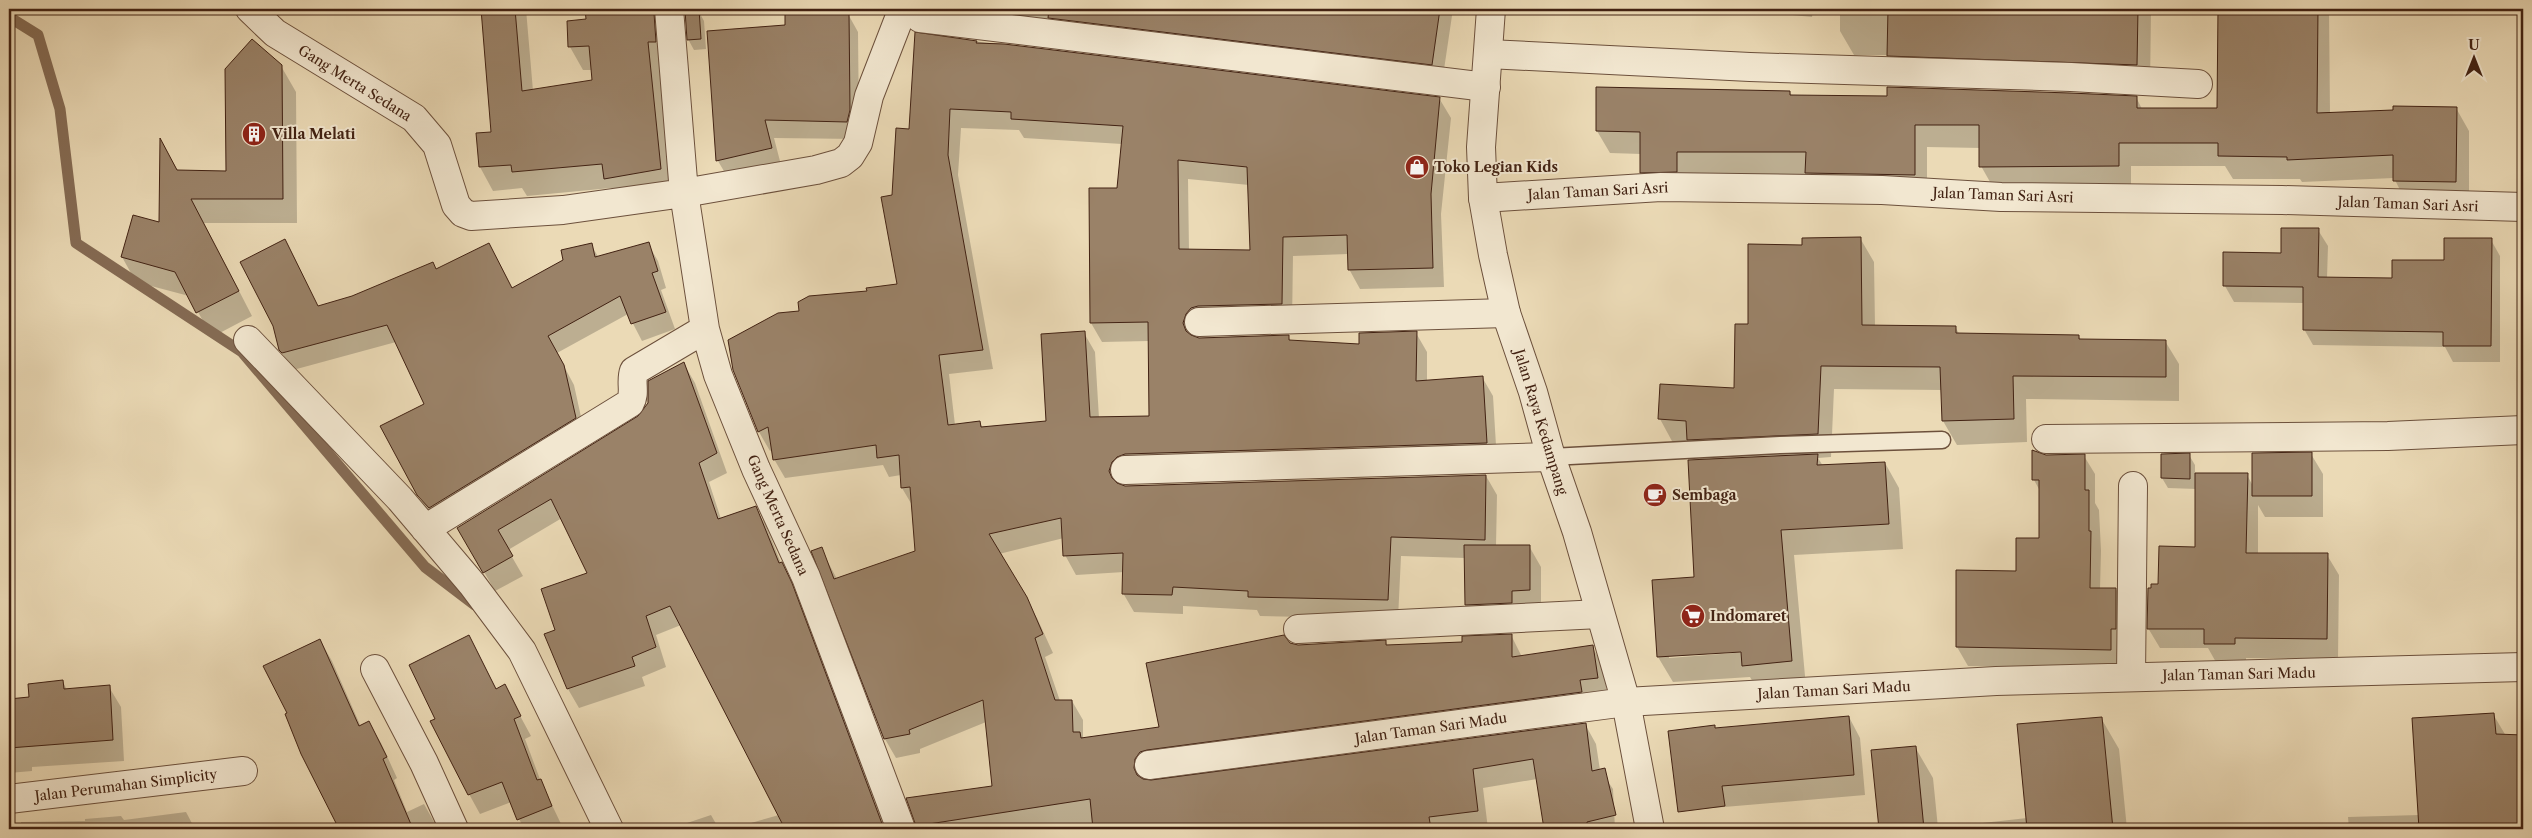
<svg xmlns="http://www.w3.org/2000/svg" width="2532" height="838" viewBox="0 0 2532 838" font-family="'Libre Caslon Text',serif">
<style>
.shadow{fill:#0003;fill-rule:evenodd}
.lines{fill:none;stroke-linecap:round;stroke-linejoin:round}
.stream{stroke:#856b54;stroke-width:11}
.building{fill:#9a8268;stroke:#422213;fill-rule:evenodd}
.service-casing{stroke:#6c503c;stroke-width:19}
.minor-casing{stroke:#6c503c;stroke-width:30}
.tertiary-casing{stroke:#6c503c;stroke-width:30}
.service{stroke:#f2e7d0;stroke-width:16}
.minor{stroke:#f2e7d0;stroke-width:28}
.tertiary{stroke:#f2e7d0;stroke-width:28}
.labels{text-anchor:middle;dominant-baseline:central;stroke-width:4;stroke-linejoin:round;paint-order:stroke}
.street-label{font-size:14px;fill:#422213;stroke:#f2e7d0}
.poi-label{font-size:14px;font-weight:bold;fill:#422213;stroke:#f2e7d0;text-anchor:start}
</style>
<rect width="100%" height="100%" fill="#ebdab6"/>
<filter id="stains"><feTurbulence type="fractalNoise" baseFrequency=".004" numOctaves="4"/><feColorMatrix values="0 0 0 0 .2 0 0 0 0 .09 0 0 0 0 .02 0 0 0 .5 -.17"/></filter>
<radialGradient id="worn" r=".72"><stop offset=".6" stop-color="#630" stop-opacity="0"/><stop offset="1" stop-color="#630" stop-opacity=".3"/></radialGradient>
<!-- shadow -->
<path class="shadow" d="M483 9H526L533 91 593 81 592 70H583L570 47 587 20 586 9H656L673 192 619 202 611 188 527 196 522 188 493 191 480 167 477 134 492 133Z
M935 9H1453L1442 83Z
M1732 9H1813L1812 17Z
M1840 9H2151L2150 89 1902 79 1889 55H1854L1840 31Z
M2219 9H2329L2330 114 2456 108 2469 131V204H2407L2394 178 2302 182 2300 179H2233L2225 166H2131V189H1994L1981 166V148L1927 147V197L1820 196 1808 175 1689 174 1654 195 1641 172V154L1610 153 1597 131 1790 92 1792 96 2136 97 2142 109H2219Z
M698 10 704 21 706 49 694 50 688 39Z
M848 14 858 32 859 128 857 139 774 138 781 165 728 178 718 161 708 32 786 26Z
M916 34 1439 98 1451 118 1441 214 1444 287 1360 289 1349 269 1348 254 1293 256 1292 323 1196 334 1195 338 1288 336 1291 341 1360 345 1416 333 1427 352V382L1482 377 1493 396 1497 462 1122 482 1121 486 1486 476 1497 495 1496 546H1529L1541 567V611L1478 625 1466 605 1465 558 1401 556 1398 619 1260 616 1257 610 1183 606V614L1134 612 1123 593 1124 572 1076 575 1065 555 1064 538 999 554 1037 618 1053 653 1045 657 1060 701H1072L1083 720V739L1161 728 1290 644 1298 646 1386 642 1388 646 1463 643 1511 635 1522 657 1592 646 1603 666 1608 697 1150 772 1145 781 1585 724 1596 744 1600 770 1613 789 1615 829H1545L1537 779 1483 788 1488 829H919L917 825 993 787 986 722 920 749V753L896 758 885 739 821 549 837 579 916 552 912 505 902 488 901 475 889 477 883 465 785 478 774 459 773 449 770 451 759 432 734 370 800 312 898 285 893 196 910 130ZM961 128 1019 130 1024 138 1122 144 1118 189 1091 323 1102 342 1149 341 1150 417 1099 418 1095 352 1084 333 1047 422 983 428 980 423 955 425 949 374 993 369 958 175ZM1188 179 1249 185 1252 252 1189 251Z
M281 66 296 92 297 223H204L252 316 212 337 189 296 136 282 122 257 160 224 161 142 178 171 227 172Z
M2318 230 2328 246 2327 278 2393 279 2445 262 2491 240 2500 256V362H2453L2445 347 2313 345 2304 329V303L2234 302 2225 286 2282 254Z
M1860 238 1874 262 1875 326 1955 327 1960 335 2079 336 2081 340 2165 341 2179 364V401L2026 399 2027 442 1957 445 1943 421 1942 390 1834 389 1831 457 1818 458 1823 466 1885 463 1899 488 1903 549 1794 555 1806 687 1758 691 1750 677 1673 682 1658 657 1696 578 1701 460 1691 444 1673 443 1660 419 1661 386 1736 389 1750 325 1803 246ZM1747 650V652L1669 658V655Z
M489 244 512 289 591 245 599 258 648 244 658 261 666 288 661 290 675 329 642 341 628 314 557 353 574 385 585 435 428 512 418 494 425 404 396 342 293 370 280 350 294 257 318 307 436 270Z
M684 364 695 383 727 473 709 482 721 519 755 507 766 526 781 563 802 604 887 829H730L779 815 681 625 656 635 666 667 642 677 645 686 579 708 568 689 546 635 557 630 589 574 562 518 508 550 523 576 495 591 459 528 639 417Z
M2034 452 2046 456H2084L2095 474V503L2099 510 2101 551 2100 589H2116L2126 608 2122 669 1968 666 1957 647 2017 572 2040 539V491L2034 480Z
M2311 454 2323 474V517H2265L2258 505V555H2327L2339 575 2338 659 2246 658V664H2217L2208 648H2160L2148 628 2159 585 2196 548V489L2168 488 2162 478 2189 455 2195 465V474L2247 475 2253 486Z
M469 637 497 690 504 686 531 736 525 739 541 782 562 826 554 829H524L511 802 480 814 469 794 437 719Z
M320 640 332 661 361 727 369 723 381 743 397 778 394 780 407 812 424 804 438 829H341L302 754Z
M63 682 67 690 109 687 121 707 124 761 32 767V771L9 773V700L30 698Z
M2493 714 2506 736H2523V829H2349L2348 817 2419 815Z
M1849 717 1860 738 1865 795 1689 810 1714 726 1715 729Z
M2101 718 2119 749 2127 829H1881L1872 751 1915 747 1933 778 1938 828 2027 818Z
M186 812 195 829H9V826H21V822L85 821V819L121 816 124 820Z
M711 815 719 829H669Z"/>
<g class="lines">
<!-- stream -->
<path class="stream" d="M9 17 38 35 60 109 76 243 242 352 425 567 475 605"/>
</g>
<!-- building -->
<path class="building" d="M481 9H515L522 91 592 80 589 46 568 47 567 21 586 19 585 9H645L646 14 654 13 656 42H648L661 169 604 179 602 164 512 172 511 165 479 167 476 133 491 132Z
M699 9 701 39 687 40 685 10Z
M1049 9H1440L1432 65 1048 18Z
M1888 9H2138L2137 65 1887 56Z
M2218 9H2318L2317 113 2393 110V106L2457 107 2456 182 2393 181V155L2287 160V157L2218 156V143H2119V166L1979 167V125H1915V175L1805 173 1806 152H1677V172L1640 173V132L1596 131V87L1790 91V95L1887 96V87L2070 93 2137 96V108H2217Z
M785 11 849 13 850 110 847 122 765 120 772 148 716 161 707 31 785 25Z
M915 32 977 41 976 43 1004 44 1440 97 1431 194 1433 268 1348 270 1347 235 1283 237 1282 304 1198 306 1191 308 1186 314 1183 323 1186 331 1191 335 1199 338 1289 335V340L1359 344V333L1417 331 1416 381 1483 376 1487 443 1125 454 1117 457 1112 462 1109 471 1112 478 1117 483 1125 486 1486 475 1485 540 1391 537 1388 600 1248 597V591L1173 587 1172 595 1122 594 1123 553 1063 556 1061 518 989 534 1027 597 1043 634 1035 638 1055 700H1072L1073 732H1080L1081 738 1159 727 1146 663 1284 635 1290 643 1298 645 1386 640V645L1462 642V636L1512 634V657L1593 645 1598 678 1580 680 1582 692 1147 750 1140 752 1135 759 1134 768 1137 775 1143 779 1151 780 1586 723 1592 771 1605 768 1616 815 1587 822V825L1544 829 1533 759 1473 769 1478 811 1429 817 1431 829H1093L1090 799 916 826 906 798 992 786 983 700 909 730 910 734 884 739 811 551 822 547 834 579 915 551 910 487 901 488 899 455 877 458 876 445 773 460 768 427 758 432 733 370 728 340 778 313 799 311 798 302 809 296 867 291 866 288 897 284 881 197 892 195 896 128 909 129ZM950 109 1011 112V119L1123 126 1117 188H1089L1090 323 1148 322 1149 416 1090 417 1085 331 1041 334 1046 421 981 427 980 421 948 425 939 355 983 350 948 155ZM1178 160 1247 167 1250 250 1179 249Z
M252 39 282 65 283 199H191L239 291 196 313 175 272 121 257 133 215 159 222 160 138 177 170 226 171 225 69Z
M2281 228H2319L2318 277 2392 278V260H2444V238H2492L2491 346H2443V332L2303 330V287L2223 286V252L2281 253Z
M1861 237 1862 325 1956 326V333L2079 335V339L2166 340V377L2013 376 2014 419 1942 421 1940 367 1821 366 1818 434 1687 440 1686 421 1658 419 1660 384 1734 388 1735 324H1748V244L1802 245V238Z
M285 239 318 306 352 296 433 262 436 269 489 243 512 288 563 260 561 250 592 243 595 257 649 242 658 271 652 273 666 312 631 324 620 296 548 336 564 365 576 418 429 508 417 495 380 426 424 404 387 325 282 353 279 350 273 326 240 262Z
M684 362 717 453 699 463 718 519 756 506 779 563 782 562 792 583 884 829H785L670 606 646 616 656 647 632 657 635 666 567 689 544 634 555 630 541 589 587 573 551 499 498 530 513 556 483 573 457 528 638 416 648 403V381Z
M2032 450 2046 455 2085 454V490H2089V531H2091L2090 588H2116V629H2111V650L1956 647V570L2016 571V538H2039V480H2032Z
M2312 452V496H2252V453Z
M2190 453V479L2161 478V454Z
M1818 454 1817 465 1885 462 1889 524 1781 530 1792 661 1742 666 1741 652 1657 657 1652 580 1694 577 1688 460Z
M2195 473H2248L2246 553H2328L2327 639 2235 638V644H2204V629H2147L2148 588H2151V584H2158L2159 546 2195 547Z
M1464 545H1530V590L1512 591V603L1465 605Z
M469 635 496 689 505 684 521 716 514 719 537 780 541 779 552 806 517 820 502 782 468 795 430 721 435 719 409 665Z
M320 639 359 726 369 721 387 757 383 759 413 829H339L301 754 285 714 287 713 263 666Z
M63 680 64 689 110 685 113 740 9 748V699L29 697 28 684Z
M2494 713 2496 734 2523 735V829H2419L2412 718Z
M1849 716 1854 775 1722 786 1725 806 1678 812 1668 731 1715 725V728Z
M2102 717 2113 829H2027L2017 724Z
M1916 746 1924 829H1879L1871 750Z"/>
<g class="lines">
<!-- service casing -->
<g class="service-casing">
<path id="service" d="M1551 457 1780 445 1942 440"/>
</g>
<!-- minor casing -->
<g class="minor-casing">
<path id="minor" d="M250 9 275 33 414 118 437 145 456 205 463 213 471 216 563 210 684 193 816 170 841 163 850 156 858 143 869 96 900 16 901 9
M669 9 684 193 705 329 718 375 756 469 806 577 901 829
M920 18 1486 87
M1488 54 1750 67 2071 77 2198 84
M1483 198 1661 187 1882 190 2001 197 2282 200 2523 207
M1199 322 1506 313
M248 340 400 499 472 584 522 651 609 829
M2046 439 2388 436 2523 430
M1125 470 1551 457
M425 529 630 403C636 393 630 382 634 371L705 329
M1298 629 1600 614
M375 669 424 763 454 829
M2131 677 2133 486
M1149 765 1626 702 1996 681 2523 667
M9 799 243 771"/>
</g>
<!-- tertiary casing -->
<g class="tertiary-casing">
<path id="tertiary" d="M1491 9 1481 147 1483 198 1493 255 1506 313 1533 392 1551 457 1577 532 1626 702 1650 829"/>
</g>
<!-- service -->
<use href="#service" class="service"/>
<!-- minor -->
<use href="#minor" class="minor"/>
<!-- tertiary -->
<use href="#tertiary" class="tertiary"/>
</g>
<!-- icons -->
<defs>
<g id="building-disc" transform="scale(1.25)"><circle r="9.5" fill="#8f2418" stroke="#f2e7d0"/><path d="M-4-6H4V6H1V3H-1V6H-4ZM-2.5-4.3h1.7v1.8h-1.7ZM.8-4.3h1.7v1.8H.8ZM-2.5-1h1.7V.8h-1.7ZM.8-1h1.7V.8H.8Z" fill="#fff"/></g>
<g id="shop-disc" transform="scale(1.25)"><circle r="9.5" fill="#8f2418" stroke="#f2e7d0"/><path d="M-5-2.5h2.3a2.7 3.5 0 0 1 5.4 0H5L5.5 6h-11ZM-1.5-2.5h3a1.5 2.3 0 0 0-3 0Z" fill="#fff"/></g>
<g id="cafe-disc" transform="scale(1.25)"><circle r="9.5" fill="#8f2418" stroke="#f2e7d0"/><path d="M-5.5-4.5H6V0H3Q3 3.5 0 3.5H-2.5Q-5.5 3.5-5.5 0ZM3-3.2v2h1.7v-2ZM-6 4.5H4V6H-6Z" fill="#fff"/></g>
<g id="supermarket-disc" transform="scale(1.25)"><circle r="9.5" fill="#8f2418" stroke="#f2e7d0"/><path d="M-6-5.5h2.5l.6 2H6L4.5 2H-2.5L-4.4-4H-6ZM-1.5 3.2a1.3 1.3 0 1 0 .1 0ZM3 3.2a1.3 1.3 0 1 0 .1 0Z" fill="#fff"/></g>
</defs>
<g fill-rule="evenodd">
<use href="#building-disc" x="254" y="134"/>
<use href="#shop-disc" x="1417" y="167"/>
<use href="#cafe-disc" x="1655" y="495"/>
<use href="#supermarket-disc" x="1693" y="616"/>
</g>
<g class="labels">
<!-- street labels -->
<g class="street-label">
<text transform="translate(355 83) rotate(32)">Gang Merta Sedana</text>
<text transform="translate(1598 191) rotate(-3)">Jalan Taman Sari Asri</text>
<text transform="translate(2003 195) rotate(2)">Jalan Taman Sari Asri</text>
<text transform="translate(2408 204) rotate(2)">Jalan Taman Sari Asri</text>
<text transform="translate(1541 422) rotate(73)">Jalan Raya Kedampang</text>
<text transform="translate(778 515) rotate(66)">Gang Merta Sedana</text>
<text transform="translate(2239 674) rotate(-1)">Jalan Taman Sari Madu</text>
<text transform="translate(1834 690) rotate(-3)">Jalan Taman Sari Madu</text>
<text transform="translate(1431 728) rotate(-8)">Jalan Taman Sari Madu</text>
<text transform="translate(126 785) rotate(-7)">Jalan Perumahan Simplicity</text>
</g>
<!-- poi labels -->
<g class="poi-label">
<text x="272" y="134">Villa Melati</text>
<text x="1434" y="167">Toko Legian Kids</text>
<text x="1672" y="495">Sembaga</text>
<text x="1710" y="616">Indomaret</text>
</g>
</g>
<!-- margin -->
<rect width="2532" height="838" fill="none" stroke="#ebdab6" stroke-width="30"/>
<rect x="10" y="10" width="2512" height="818" fill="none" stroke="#422213" stroke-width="2.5"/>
<rect x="15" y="15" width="2502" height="808" fill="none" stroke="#422213"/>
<!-- north arrow -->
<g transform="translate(2474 58)" stroke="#f2e7d0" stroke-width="4" paint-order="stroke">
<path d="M0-4L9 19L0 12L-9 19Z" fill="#422213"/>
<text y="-8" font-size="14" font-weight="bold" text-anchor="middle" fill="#422213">U</text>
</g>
<rect width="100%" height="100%" filter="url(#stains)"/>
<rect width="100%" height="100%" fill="url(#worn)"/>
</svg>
